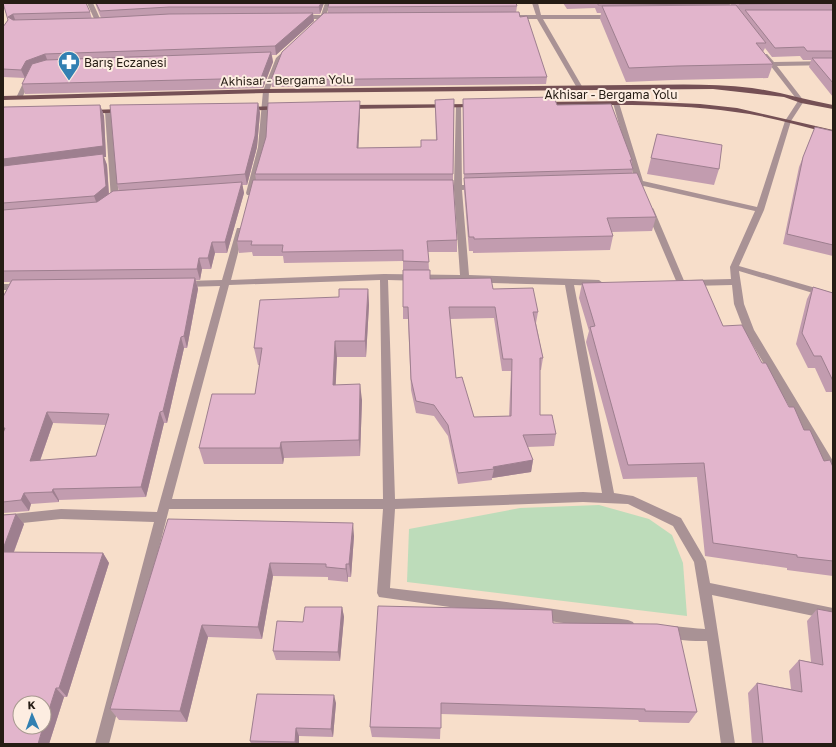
<svg xmlns="http://www.w3.org/2000/svg" width="836" height="747" viewBox="0 0 836 747" font-family="'Golos Text',sans-serif">
<style>
.green{fill:#bddcba}
.lines{fill:none;stroke-linecap:round;stroke-linejoin:round}
.minor{fill:#a99295;fill-rule:evenodd}
.primary{fill:#755055;fill-rule:evenodd}
.wall{fill:#c29caf;fill-rule:evenodd}
.shaded-wall{fill:#9e7f8f}
.building{fill:#e2b5cc;stroke:#9e7f8f;fill-rule:evenodd}
.labels{text-anchor:middle;dominant-baseline:central;stroke-width:4;stroke-linejoin:round;paint-order:stroke}
.far-poi-label{font-size:12px;fill:#251c14;stroke:#fdede1;text-anchor:start}
.far-street-label{font-size:12px;fill:#251c14;stroke:#fdede1}
</style>
<rect width="100%" height="100%" fill="#f7deca"/>
<!-- green -->
<path class="green" d="M599 505 649 519 672 535 683 563 687 616 407 582 409 529 520 508Z"/>
<g class="lines">
<!-- minor -->
<path class="minor" d="M87 3H93L102 23 101 24 96 23Z
M325 3H331L326 15 336 16V18L325 19 319 23 316 21 318 19H300L297 17 300 15H321Z
M532 3H538L541 15H614L617 17 614 19H543L583 88 582 89 577 88 537 19H514L511 17 514 15H536Z
M288 47 293 48 282 59 269 91 266 147 254 193 253 195H247L246 193 258 147 263 91 276 58Z
M763 54H767L774 62 833 61V65L777 66 804 101 791 121 764 210 739 266 833 293V299L739 271 744 304 754 330 833 461V476L829 474 744 330 734 304 732 285 691 286 687 283 691 280 731 279 730 267 755 211 644 186 640 188C639 188 626 184 625 183L629 181H635L613 103 616 101 619 103 643 181 757 207 785 121 798 101 763 56Z
M29 75 32 77 22 98 17 99 16 98 26 77Z
M456 105 461 106 462 185H477L481 187 477 189 462 190 469 275 599 280 603 283 599 286 574 285 614 493 633 496 681 518 706 561 710 583 833 608V620L712 595 735 744H721L707 641C692 641 676 641 661 635L659 631 661 627C668 624 695 629 705 629L694 562 673 526 628 504 583 502 395 509 390 588 499 601 628 620 633 622 635 626 633 630 628 632 379 597 377 593 383 509H169L109 744H95L154 522 61 519 3 525V515L61 509 157 512 220 286 185 287 181 284 185 281 222 280 237 228H243L244 230 231 280 384 274 460 275 454 190H441L437 188 441 186 454 185ZM380 280 383 499H172L229 285ZM388 280 565 285 602 493 583 492 395 499Z
M108 110 111 112 119 196 123 198 115 201 111 199 105 112Z
M647 208H653L654 210 685 283 684 285H678L677 283 646 210Z
M3 284H21L25 287 21 290H3Z"/>
<!-- primary -->
<path class="primary" d="M629 85C670 85 711 83 752 88 780 92 806 100 833 105V109L801 103 784 97 713 89 266 93 3 100V96L266 89Z
M633 101 700 104 737 108 833 130V134C801 126 768 116 735 112 672 103 607 105 543 106L540 104 543 102Z
M475 104 477 105V107L347 109 344 107 347 105Z
M281 106 284 108 283 109 245 111 242 109 245 107Z
M123 109 126 111 125 112 89 114 86 112 89 110Z"/>
</g>
<!-- wall -->
<path class="wall" d="M3 3 90 12 92 19 101 18 95 3H324L320 14H313L314 21 276 55H272L273 62 263 88 25 94 22 84 25 78 3 77V27L8 20Z
M563 3H729L730 4 729 5H731L730 3H833V97L809 67 811 60H803L800 56 772 57 765 48 763 52 773 64 768 78 673 80 626 82 600 19 601 13H597L595 8 567 9Z
M517 6 516 13 520 17 547 77 546 84 272 87 271 80 328 13V7Z
M454 99 453 180 457 240V252H428L429 270 430 279 493 289 538 312 536 323 543 358 541 370H540V415L556 434 554 446 527 447 533 460 531 472 492 478V480L458 484 448 436 434 416 416 413 411 390 408 319H403V261L284 263 283 256H253L252 252 239 253 237 241 256 180 255 174 360 111 358 148 421 147V140H436L435 100ZM494 318 502 371H511L509 416 474 417 456 378 450 319Z
M463 99 557 105 632 160V164L633 169 632 173 656 217 652 231 612 232 613 236 610 250 473 253V251H469L464 191 463 109Z
M258 103 260 113 257 147 247 185H242L244 193 227 253H215L211 269H202L200 280H196L198 289 187 348H184L167 423H164L146 497 59 500V502L31 504 29 511 3 513V297L10 282H3V109L100 105 104 116 106 157H104L107 165 109 194 119 191 117 184ZM53 423 106 425 96 456 40 461Z
M815 127 833 131V256L783 244 799 167Z
M657 134 719 169 714 185 647 174Z
M582 283 723 326 762 363 789 407 824 461 833 467V576L787 570V568L705 556 697 477 623 479 586 342 589 331 579 298Z
M813 287 833 293V394L832 392H826L815 368H808L796 344 807 299Z
M368 289 369 305 366 357H337L335 385 362 400 360 456 284 458 283 464H204L199 448 255 394 260 365H258L254 348 339 297Z
M16 514 24 524 14 552 103 553 109 563 67 697H64L49 744H3V515Z
M168 519 354 536 351 577H348V582L328 580V577L273 576 262 639 208 637 187 722 119 720 110 709Z
M342 607 344 617 340 661 276 660 273 651 303 622Z
M817 609 833 744H752L748 693 757 683 791 689 789 671 799 660 811 662 807 621Z
M553 623 697 712 689 723 639 722 638 720 441 714 440 739 372 737 370 727Z
M336 703 333 737 299 736V744H251L250 741Z"/>
<!-- shaded-wall -->
<path class="shaded-wall" d="M321 3H324L320 14 319 7Z
M313 13 314 21 276 55 275 46Z
M13 14 16 22 12 25 8 17Z
M271 52 273 62 263 88 261 78Z
M45 54 48 62 25 78 21 70 26 61Z
M360 101V111L358 159 357 148Z
M258 103 260 113 257 147 247 185 245 174Z
M100 105 104 116 106 157H104L107 165 109 197 98 207 94 196 3 170V159Z
M242 182 244 193 227 253 225 242Z
M212 242 215 253 211 269 208 258Z
M199 258 202 269 200 280 197 269Z
M195 278 198 289 187 348 184 336Z
M368 289 369 305 366 357 365 341Z
M181 337 184 348 167 423 163 411Z
M335 341 337 357 335 401 333 385Z
M360 384 362 400 360 456 359 440Z
M47 412 53 423 36 472 30 461Z
M160 412 164 423 146 497 141 487Z
M281 442 284 458 283 464 280 448Z
M533 460 531 472 492 478 494 469 493 467Z
M53 489 59 500V502L52 492Z
M24 493 31 504 29 511 21 500Z
M16 514 24 524 10 562 3 554V549Z
M353 523 354 536 351 577 349 564Z
M103 553 109 563 67 697 59 688Z
M270 563 273 576 262 639 258 627Z
M346 564 348 577V582L346 569Z
M342 607 344 617 340 661 338 652Z
M202 625 208 637 187 722 180 711Z
M56 688 64 697 49 744H38L43 727H44V725Z
M334 695 336 703 333 737 331 729Z
M296 728 299 736V744H296L295 742Z"/>
<!-- building -->
<path class="building" d="M3 3H70V4V3H86L90 12 13 14 8 17 13 20 97 18 169 14 313 13 275 46 45 54 26 61 21 70 3 69V27L8 20Z
M96 3H321L319 7H169L100 11Z
M329 3H516L517 6 328 7Z
M598 3H729L730 4 598 5Z
M739 3H833L739 4Z
M736 5 766 43H756L773 64 677 66 629 68 602 6Z
M745 10H833V51H807L804 47 775 48Z
M519 12 520 17 527 16 547 77 271 80 282 52 324 13Z
M271 52 261 78 22 84 32 64 46 60Z
M812 58H833V83Z
M554 97 557 105 611 104 632 160H630L633 169 464 174 463 99Z
M454 99 453 174H255L266 137 268 103 360 101 357 148 421 147V140H437L435 100Z
M258 103 255 136 245 174 117 184 110 105Z
M100 105 103 146 3 159V109L4 107Z
M815 127 833 131V245L787 234 803 157Z
M657 134 722 145 719 169 651 158Z
M103 154 106 186 94 196 3 203V166Z
M637 173 656 217 607 218 613 236 474 239V237H469L464 178Z
M253 180H453L457 240 427 241 429 262 403 261V250L282 252 283 245H251L252 241H237Z
M242 182 225 242H212L208 258H199L197 269 3 271V210L97 202 113 191Z
M403 270H430V279L491 278 493 289 533 288 538 312H533L543 358H540V415H552L556 434 523 435 533 460 493 467 494 469 458 473 448 425 434 405 416 401 411 379 408 307H403ZM449 307H495L503 359H512L511 416 474 417 462 377 456 378Z
M195 278 184 336 181 337 163 411 160 412 141 487 53 489 52 492 24 493 21 500 3 502V433L5 428H3V297L12 280ZM47 412 109 414 96 456 30 461Z
M703 280 723 326 742 325 762 363H766L789 407H794L804 430H810L824 461 830 460 833 467V561L797 557V555L713 543 704 463 628 465 590 327 595 326 582 283Z
M813 287 833 293V381L821 356H814L802 333Z
M339 289H368L365 341H335L333 385 360 384 359 440 281 442 280 448H199L212 394H255L262 348H254L260 300 339 297Z
M16 514 3 549V515Z
M168 519 353 523 349 564H346V569L326 567V564L270 563 258 627 202 625 180 711 110 709Z
M3 552 103 553 59 688H56L44 725V703H20V727H43L38 744H3Z
M378 606 552 610 553 623 657 624 678 627 697 712 645 711V709L441 703V728L370 727Z
M305 607H342L338 652 273 651 277 621 303 622Z
M817 609 833 612V744H763L757 683 802 692 799 660 823 665Z
M257 694 334 695 331 729 296 728 295 742 250 741Z"/>
<!-- icons -->
<defs>
<g id="pharmacy-pin" transform="scale(1.15)"><path d="M0 17L-7.5 6A9.5 9.5 0 1 1 7.5 6Z" fill="#3280b2" stroke="#fdede1"/><path d="M-2-6h4v4h4v4h-4v4h-4v-4h-4v-4h4Z" fill="#fff"/></g>
</defs>
<g fill-rule="evenodd">
<use href="#pharmacy-pin" x="69" y="62"/>
</g>
<g class="labels">
<!-- far-poi labels -->
<g class="far-poi-label">
<text x="84" y="62">Barış Eczanesi</text>
</g>
<!-- far-street labels -->
<g class="far-street-label">
<text transform="translate(287 80) rotate(-1)">Akhisar - Bergama Yolu</text>
<text x="611" y="94">Akhisar - Bergama Yolu</text>
</g>
</g>
<!-- border -->
<rect width="836" height="747" fill="none" stroke="#251c14" stroke-width="8"/>
<!-- north arrow -->
<g transform="translate(32 715) rotate(358)"><circle r="19" fill="#fdede1" stroke="#a7998f"/>
<path d="M0-3L7 15L0 10L-7 15Z" fill="#3280b2"/>
<text y="-6" font-size="11" font-weight="bold" text-anchor="middle" fill="#251c14">K</text>
</g>
</svg>
